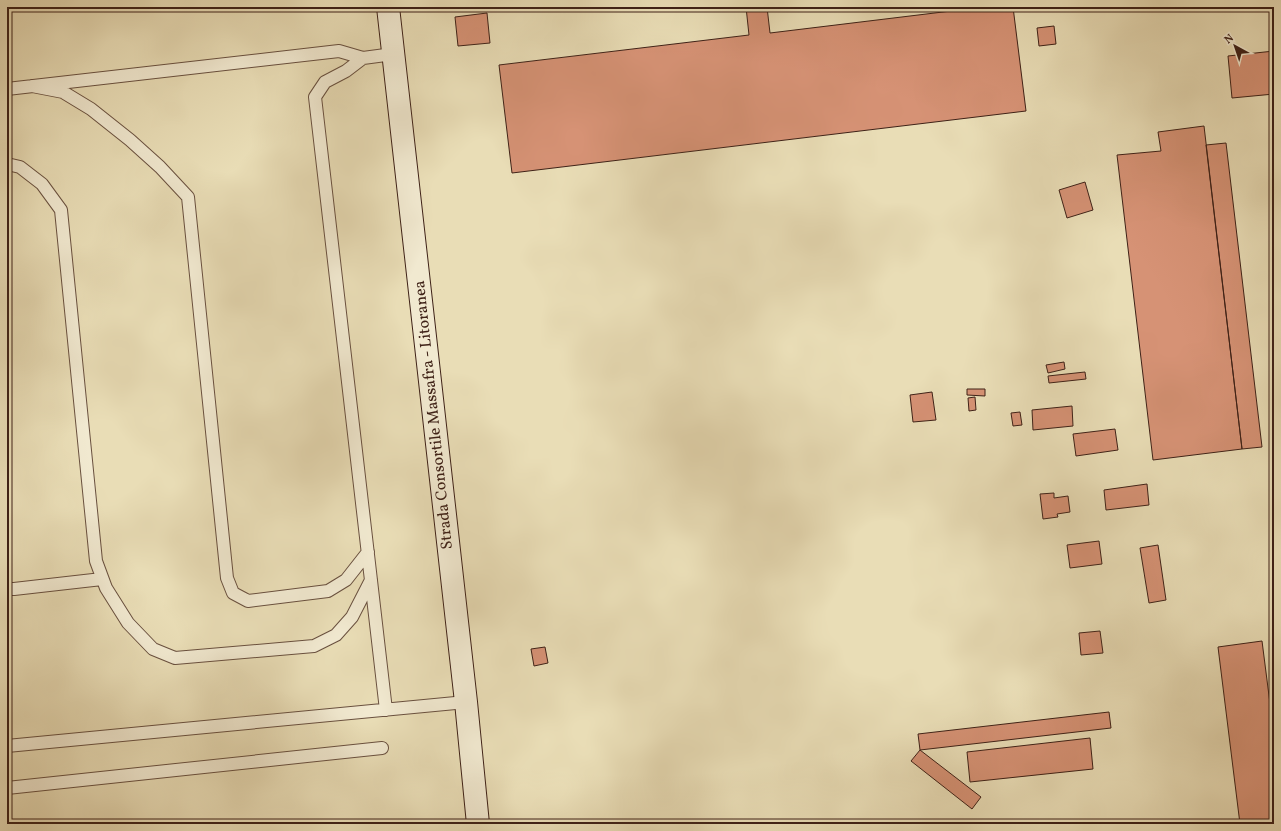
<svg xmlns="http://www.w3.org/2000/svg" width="1281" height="831" viewBox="0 0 1281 831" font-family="Vollkorn,serif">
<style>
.building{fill:#d69275;stroke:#3e2117}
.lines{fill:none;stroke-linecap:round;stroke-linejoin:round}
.lane-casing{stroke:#69503f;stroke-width:14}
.secondary-casing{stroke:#3e2117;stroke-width:24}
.lane{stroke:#f1e9d0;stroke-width:12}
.secondary{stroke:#f1e9d0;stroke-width:22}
.labels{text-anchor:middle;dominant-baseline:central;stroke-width:3;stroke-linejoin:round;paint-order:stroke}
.street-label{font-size:16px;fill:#3e2117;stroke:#f1e9d0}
</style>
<rect width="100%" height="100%" fill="#e9ddb6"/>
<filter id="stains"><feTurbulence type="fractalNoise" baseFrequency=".005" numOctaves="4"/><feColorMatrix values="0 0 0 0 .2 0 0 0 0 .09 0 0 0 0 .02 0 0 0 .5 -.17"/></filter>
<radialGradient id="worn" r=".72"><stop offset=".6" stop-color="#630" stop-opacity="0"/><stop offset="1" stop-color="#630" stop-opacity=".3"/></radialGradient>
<!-- building -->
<path class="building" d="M746 7H767L770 33 984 7H1013L1026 111 512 173 499 65 749 35Z
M487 13 490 43 458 46 455 17Z
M1054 26 1056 44 1039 46 1037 28Z
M1274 51V94L1232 98 1228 56Z
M1204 126 1242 449 1153 460 1117 155 1161 151 1158 132Z
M1226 143 1262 447 1242 449 1206 145Z
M1085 182 1093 210 1067 218 1059 190Z
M1064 362 1065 369 1048 373 1046 365Z
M1085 372 1086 379 1049 383 1048 376Z
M967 389H985V396L967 395Z
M932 392 936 420 913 422 910 395Z
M975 397 976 410 969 411 968 398Z
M1072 406 1073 426 1033 430 1032 410Z
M1020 412 1022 425 1013 426 1011 413Z
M1115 429 1118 450 1076 456 1073 434Z
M1147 484 1149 505 1106 510 1104 490Z
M1054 493V498L1068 496 1070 512 1057 514 1058 517 1043 519 1040 494Z
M1099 541 1102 564 1070 568 1067 545Z
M1158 545 1166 600 1149 603 1140 548Z
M1100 631 1103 653 1081 655 1079 633Z
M1262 641 1274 735V824H1240L1218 647Z
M545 647 548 663 534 666 531 649Z
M1109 712 1111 728 920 750 918 734Z
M1090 738 1093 769 970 782 967 752Z
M920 750 981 797 972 809 911 761Z"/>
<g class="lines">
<!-- lane casing -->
<g class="lane-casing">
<path id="lane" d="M363 58 346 71 325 82 315 97 386 710
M32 86 63 92 91 109 130 140 160 167 188 197 227 578 233 593 248 601 328 591 346 580 368 552
M7 89 339 51 363 58 393 54
M7 164 20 167 42 184 61 210 96 561 106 588 128 623 153 649 175 658 314 646 336 635 352 617 371 580
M7 589H14L102 579
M7 746 466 702
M7 788 382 748"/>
</g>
<!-- secondary casing -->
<g class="secondary-casing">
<path id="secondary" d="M388 7 466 702 478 824"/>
</g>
<!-- lane -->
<use href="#lane" class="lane"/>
<!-- secondary -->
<use href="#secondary" class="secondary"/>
</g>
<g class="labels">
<!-- street labels -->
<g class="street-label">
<text transform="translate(434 415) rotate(-96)">Strada Consortile Massafra - Litoranea</text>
</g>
</g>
<!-- margin -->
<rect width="1281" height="831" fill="none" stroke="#e9ddb6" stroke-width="24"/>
<rect x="8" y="8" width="1265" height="815" fill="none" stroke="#3e2117" stroke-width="2"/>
<rect x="12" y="12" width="1257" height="807" fill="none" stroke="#3e2117"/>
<!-- north arrow -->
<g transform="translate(1235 46) rotate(320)" stroke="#f1e9d0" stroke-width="3" paint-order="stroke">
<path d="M0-3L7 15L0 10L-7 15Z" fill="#3e2117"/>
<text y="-6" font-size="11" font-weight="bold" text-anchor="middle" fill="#3e2117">N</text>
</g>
<rect width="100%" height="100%" filter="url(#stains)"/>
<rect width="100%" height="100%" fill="url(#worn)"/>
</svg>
